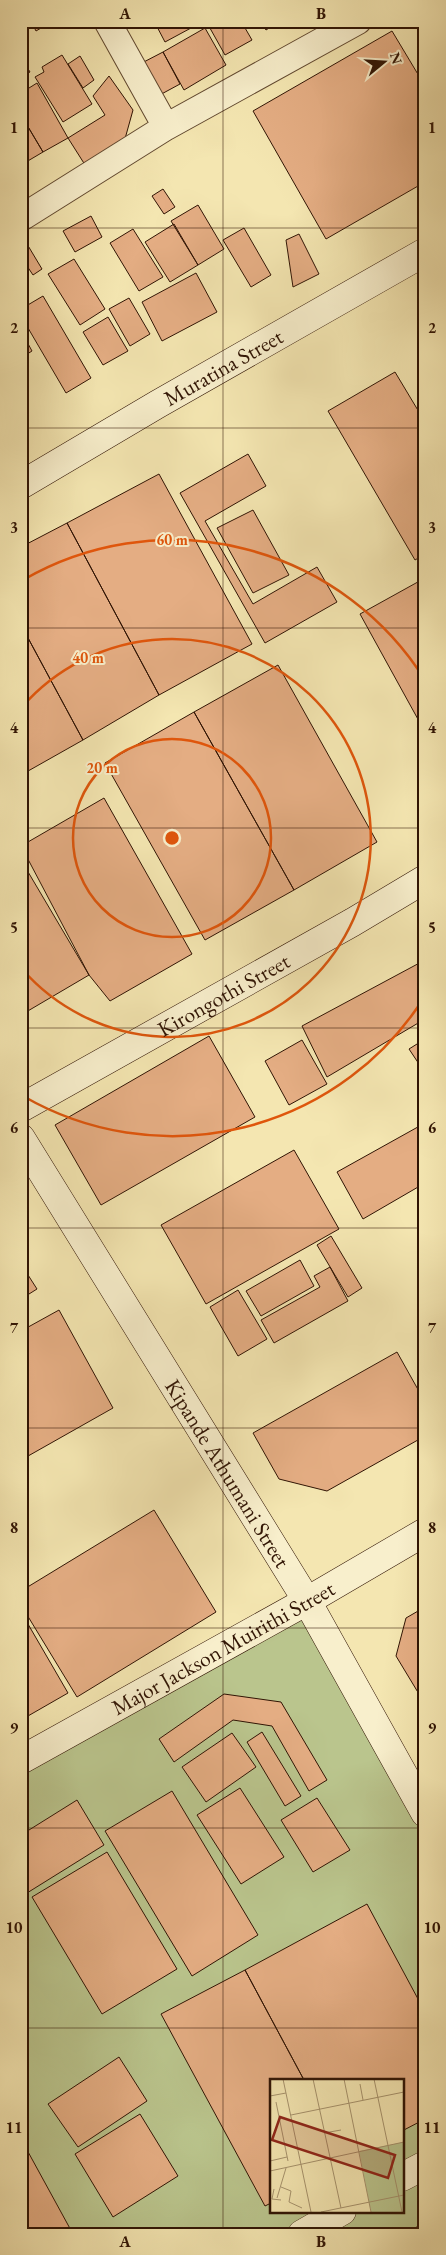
<svg xmlns="http://www.w3.org/2000/svg" width="446" height="2255" viewBox="0 0 446 2255" font-family="'EB Garamond',serif">
<style>
.green{fill:#bac58d;stroke:#756c48;fill-rule:evenodd}
.building{fill:#e4ad83;stroke:#301404}
.lines{fill:none;stroke-linecap:round;stroke-linejoin:round}
.street-casing{stroke:#61482f;stroke-width:28}
.secondary-casing{stroke:#301404;stroke-width:29}
.street{stroke:#f8efcc;stroke-width:26}
.secondary{stroke:#f8efcc;stroke-width:28}
.grid{fill:none;stroke:#301404;stroke-width:1;stroke-opacity:0.55}
.ring{fill:none;stroke:#df560c;stroke-width:2.5}
.labels{text-anchor:middle;dominant-baseline:central;stroke-width:4;stroke-linejoin:round;paint-order:stroke}
.street-label{font-size:22px;fill:#301404;stroke:#f8efcc}
.inset-road{fill:none;stroke:#a6926c;stroke-width:1}
.view{fill:#8f2418;fill-opacity:0.15;stroke:#8f2418;stroke-width:2.5}
.inset-edge{fill:none;stroke:#301404;stroke-width:2.5}
.centre{fill:#df560c;stroke:#f8efcc;stroke-width:2.5}
.ring-label{font-size:15px;text-anchor:middle;font-weight:bold;fill:#df560c;stroke:#f8efcc;stroke-width:4;stroke-linejoin:round;paint-order:stroke}
.neatline{fill:none;stroke:#301404;stroke-width:2}
.grid-label{font-size:16px;text-anchor:middle;font-weight:bold;fill:#301404}
</style>
<rect width="100%" height="100%" fill="#f4e6b1"/>
<filter id="stains"><feTurbulence type="fractalNoise" baseFrequency=".004" numOctaves="4"/><feColorMatrix values="0 0 0 0 .2 0 0 0 0 .09 0 0 0 0 .02 0 0 0 .5 -.17"/></filter>
<radialGradient id="worn" r=".72"><stop offset=".6" stop-color="#630" stop-opacity="0"/><stop offset="1" stop-color="#630" stop-opacity=".3"/></radialGradient>
<!-- green -->
<path class="green" d="M307 1601 425 1813V2234H21V1757ZM271 2080H402V2211H271Z"/>
<!-- building -->
<path class="building" d="M31 21H53L36 31Z
M154 21H204L165 42Z
M206 21H241L252 40 225 55Z
M260 21H280L266 30Z
M205 28 226 65 184 90 163 52Z
M392 31 425 86V182L326 239 253 111Z
M163 52 180 84 156 97 138 65Z
M62 55 92 104 63 122 35 77 44 72 42 67Z
M80 56 94 80 83 88 68 64Z
M21 57 30 72 21 77Z
M109 76 133 110 123 146 87 168 68 138 105 115 93 96Z
M37 83 68 138 43 152 21 115V93Z
M21 115 43 152 21 165Z
M163 189 175 207 164 214 152 196Z
M198 205 224 249 198 265 171 221Z
M91 216 102 237 75 252 63 231Z
M174 224 198 265 170 282 145 242Z
M244 228 271 275 251 287 223 240Z
M133 229 163 277 139 291 110 243Z
M299 234 319 274 293 287 286 240Z
M24 239 42 269 33 275 21 257V241Z
M74 259 105 309 80 325 48 274Z
M196 273 217 312 162 341 142 302Z
M43 296 91 378 66 393 21 316V309Z
M129 298 150 334 130 346 109 309Z
M108 317 128 351 103 365 83 332Z
M21 331 32 351 21 358Z
M395 372 425 422V554L415 560 328 411Z
M248 454 266 486 205 521 253 604 317 567 337 602 265 643 180 493Z
M159 474 252 644 159 695 67 523Z
M253 510 289 575 253 593 217 528Z
M67 523 159 695 83 740 21 625V547Z
M425 578V732L360 614Z
M21 625 83 740 21 775Z
M278 665 377 842 294 890 194 712Z
M194 712 294 890 205 940 105 763Z
M104 798 192 954 110 1001 89 975 21 846Z
M21 860 89 975 21 1015Z
M425 960V1019L327 1077 302 1026Z
M209 1036 255 1117 101 1205 55 1125Z
M425 1039V1073L409 1049Z
M302 1040 327 1084 289 1105 265 1061Z
M425 1123V1183L363 1219 337 1172Z
M294 1150 339 1229 206 1304 161 1225Z
M331 1236 362 1288 348 1297 317 1245Z
M300 1260 314 1286 261 1316 246 1291Z
M21 1264 37 1289 21 1299Z
M330 1267 348 1301 274 1343 261 1320 320 1287 314 1276Z
M238 1290 267 1339 238 1356 210 1307Z
M59 1310 113 1408 21 1460V1331Z
M397 1352 425 1402V1436L327 1491 279 1479 253 1433Z
M154 1510 216 1612 77 1697 21 1605V1591Z
M425 1607V1697L422 1699 396 1656 406 1618Z
M21 1612 68 1693 21 1720Z
M224 1694 281 1702 327 1780 309 1791 272 1726 233 1720 174 1762 159 1739Z
M262 1732 301 1796 285 1806 247 1742Z
M232 1733 256 1767 206 1802 182 1767Z
M240 1788 284 1857 241 1884 197 1815Z
M172 1791 258 1935 192 1976 105 1831Z
M317 1798 350 1850 313 1872 281 1820Z
M77 1800 104 1845 27 1893 21 1884V1835Z
M107 1852 177 1969 102 2014 32 1897Z
M367 1904 425 2012V2119L402 2131V2080H304L245 1970Z
M245 1970 304 2080H271V2203L265 2206 161 2014Z
M119 2057 147 2101 78 2147 48 2104Z
M140 2114 178 2176 113 2217 75 2154Z
M21 2139 73 2234H21Z
M425 2222V2234H405Z"/>
<g class="lines">
<!-- street casing -->
<g class="street-casing">
<path id="street" d="M107 21 166 127
M21 218 166 127 358 21"/>
</g>
<!-- secondary casing -->
<g class="secondary-casing">
<g id="secondary">
<path id="s1" d="M21 485 158 404 425 252"/>
<path id="s2" d="M21 1108 353 922 425 879"/>
<path id="s3" d="M21 1138 307 1601 425 1813"/>
<path id="s4" d="M21 1760 307 1601 425 1532"/>
<path d="M402 2177 425 2165"/>
<path d="M302 2234 342 2211"/>
</g>
</g>
<!-- street -->
<use href="#street" class="street"/>
<!-- secondary -->
<use href="#secondary" class="secondary"/>
</g>
<!-- grid -->
<path class="grid" d="M223 21V2234M21 228H425M21 428H425M21 628H425M21 828H425M21 1028H425M21 1228H425M21 1428H425M21 1628H425M21 1828H425M21 2028H425"/>
<!-- distance rings -->
<g class="ring">
<circle cx="172" cy="838" r="99"/>
<path d="M22 707A199 199 0 1 1 22 969"/>
<path d="M425 996A298 298 0 0 1 23 1096M23 580A298 298 0 0 1 425 680"/>
</g>
<g class="labels">
<!-- street labels -->
<g class="street-label">
<text stroke="none"><textPath href="#s1" startOffset="234">Muratina Street</textPath></text>
<text stroke="none"><textPath href="#s2" startOffset="232">Kirongothi Street</textPath></text>
<text stroke="none"><textPath href="#s3" startOffset="394">Kipande Athumani Street</textPath></text>
<text stroke="none"><textPath href="#s4" startOffset="231">Major Jackson Muirithi Street</textPath></text>
</g>
</g>
<!-- overview -->
<g transform="translate(270 2079)">
<rect width="134" height="134" fill="#f4e6b1"/>
<path d="M134 63V133H101L89 72Z" fill="#bac58d"/>
<path class="inset-road" d="M13 0 41 133M43 0 71 129M74 0 101 133M104 0 132 133M90 5 93 21M0 17 16 14M6 23 18 82M21 36 134 13M54 54 71 51M0 82 17 78M0 92 134 63M11 108 21 112 19 123 32 129M4 110 2 120 11 121M7 119 16 89M51 133 134 116"/>
<path class="view" d="M10 38 125 76 118 99 2 61Z"/>
<rect width="134" height="134" class="inset-edge"/>
</g>
<circle cx="172" cy="838" r="8" class="centre"/>
<g class="ring-label">
<text x="172" y="545">60 m</text>
<text x="88" y="663">40 m</text>
<text x="102" y="773">20 m</text>
</g>
<!-- margin -->
<rect width="446" height="2255" fill="none" stroke="#f4e6b1" stroke-width="55"/>
<!-- north arrow -->
<g transform="translate(384 62) rotate(72)" stroke="#f8efcc" stroke-width="4" paint-order="stroke">
<path d="M0-4L9 19L0 12L-9 19Z" fill="#301404"/>
<text y="-8" font-size="14" font-weight="bold" text-anchor="middle" fill="#301404">N</text>
</g>
<rect x="28" y="28" width="390" height="2200" class="neatline"/>
<g class="grid-label">
<text x="125" y="19">A</text>
<text x="321" y="19">B</text>
<text x="14" y="133">1</text>
<text x="432" y="133">1</text>
<text x="14" y="333">2</text>
<text x="432" y="333">2</text>
<text x="14" y="533">3</text>
<text x="432" y="533">3</text>
<text x="14" y="733">4</text>
<text x="432" y="733">4</text>
<text x="14" y="933">5</text>
<text x="432" y="933">5</text>
<text x="14" y="1133">6</text>
<text x="432" y="1133">6</text>
<text x="14" y="1333">7</text>
<text x="432" y="1333">7</text>
<text x="14" y="1533">8</text>
<text x="432" y="1533">8</text>
<text x="14" y="1733">9</text>
<text x="432" y="1733">9</text>
<text x="14" y="1933">10</text>
<text x="432" y="1933">10</text>
<text x="14" y="2133">11</text>
<text x="432" y="2133">11</text>
<text x="125" y="2247">A</text>
<text x="321" y="2247">B</text>
</g>
<rect width="100%" height="100%" filter="url(#stains)"/>
<rect width="100%" height="100%" fill="url(#worn)"/>
</svg>
